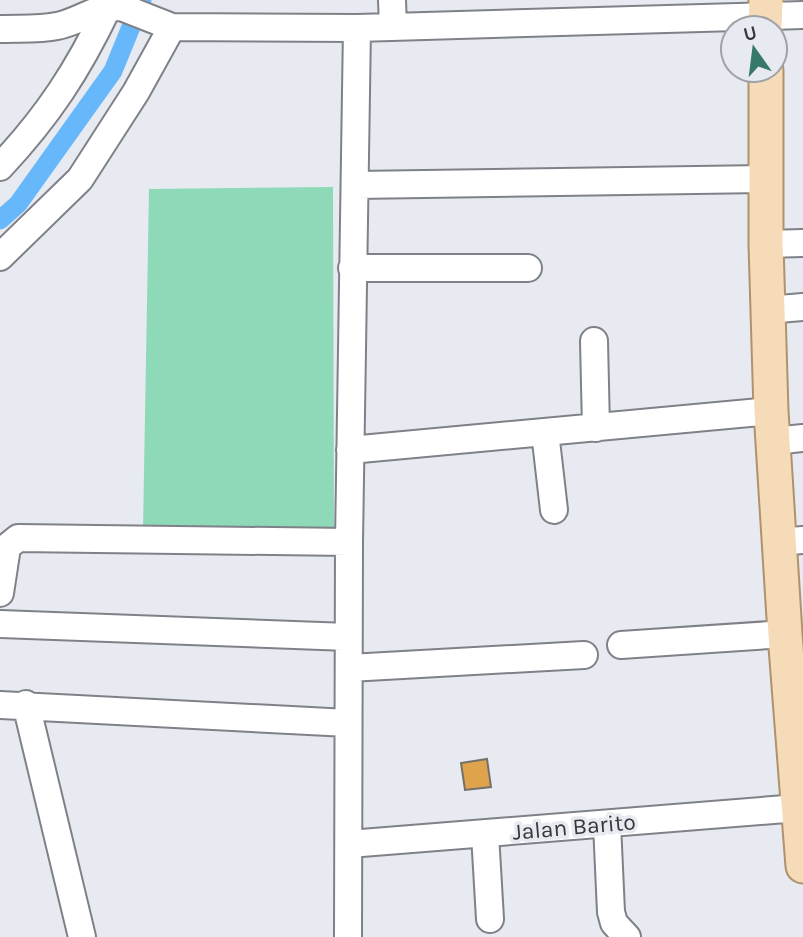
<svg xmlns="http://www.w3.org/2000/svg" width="803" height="937" viewBox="0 0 803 937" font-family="Karla,sans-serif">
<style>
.green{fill:#8ed9b7}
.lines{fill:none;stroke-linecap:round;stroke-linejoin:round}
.canal{stroke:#66b8fa;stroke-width:19}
.building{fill:#dfa34c;stroke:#736f69;stroke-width:2}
.minor-casing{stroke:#7f8188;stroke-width:30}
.major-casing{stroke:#af926d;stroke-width:37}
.minor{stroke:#fff;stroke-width:26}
.major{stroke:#f6dbb8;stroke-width:33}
.labels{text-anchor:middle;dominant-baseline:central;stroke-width:7;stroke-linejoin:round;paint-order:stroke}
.street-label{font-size:23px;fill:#36373a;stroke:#e8eaf1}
</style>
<rect width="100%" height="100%" fill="#e8eaf1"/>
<!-- green -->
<path class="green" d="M333 187 334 530H143L149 189Z"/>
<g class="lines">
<!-- canal -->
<path class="canal" d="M0 220 18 204 113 71 142 0"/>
</g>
<!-- building -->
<path class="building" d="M487 759 491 787 465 790 461 763Z"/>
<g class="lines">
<!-- minor casing -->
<g class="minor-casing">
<path id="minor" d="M392 0 393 27
M0 29C18 28 38 30 57 26 79 22 96 6 121 7L172 27 357 28 803 15
M0 167C48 116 78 70 108 7
M356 185 766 179
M766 244 803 243
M0 257 80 179 136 92 172 27
M352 268H528
M767 310 803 307
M594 341 596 428
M545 432 554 510
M773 441 803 438
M350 450 771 411
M779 542 803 540
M0 593 7 547 18 538 349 542
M0 624 348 637
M621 645 785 634
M349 668 584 655
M26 704 82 937
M0 705 348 723
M607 824 611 912 614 923 627 937
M485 834 490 919
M349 844 798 808
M348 937 349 542 357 28"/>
</g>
<!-- major casing -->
<g class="major-casing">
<path id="major" d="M765 28 766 0
M766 70V244L771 411 785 634 803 866"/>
</g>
<!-- minor -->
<use href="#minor" class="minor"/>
<!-- major -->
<use href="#major" class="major"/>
</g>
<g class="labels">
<!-- street labels -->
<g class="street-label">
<text transform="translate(574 827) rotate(-5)">Jalan Barito</text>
</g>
</g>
<!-- north arrow -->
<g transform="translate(754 49) rotate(346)"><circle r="33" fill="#e8eaf1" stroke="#a1a2a8" stroke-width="2"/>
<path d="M0-5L12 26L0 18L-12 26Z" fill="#367869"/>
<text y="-10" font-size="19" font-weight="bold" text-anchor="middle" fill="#36373a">U</text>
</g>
</svg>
